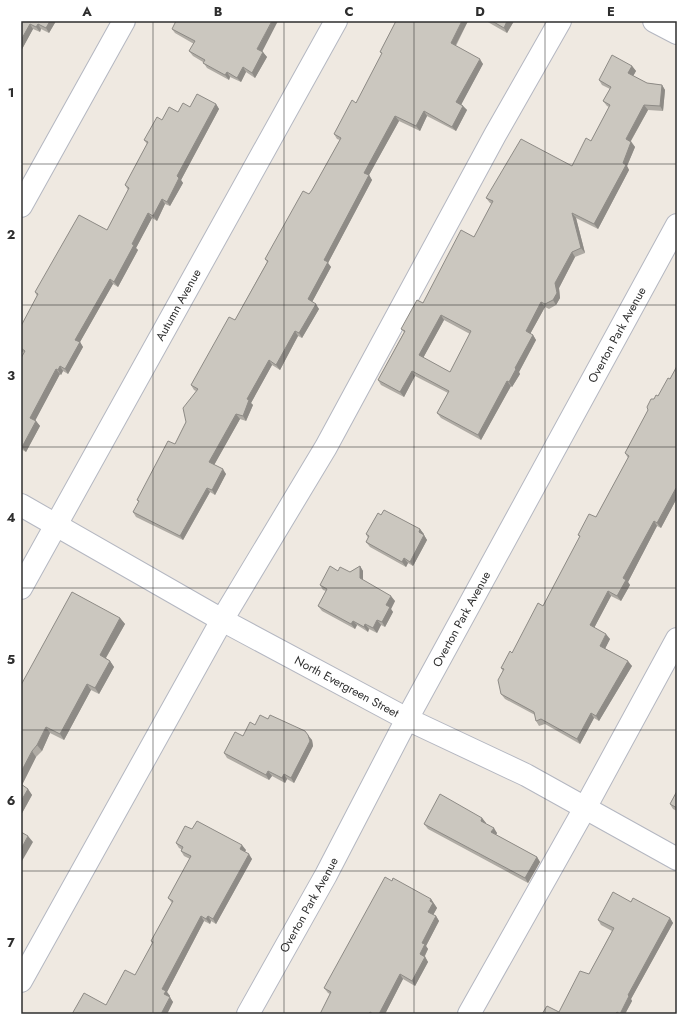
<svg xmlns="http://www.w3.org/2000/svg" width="698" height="1035" viewBox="0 0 698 1035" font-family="Jost,sans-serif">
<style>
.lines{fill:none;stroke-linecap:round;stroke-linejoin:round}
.minor-casing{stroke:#b4b7c1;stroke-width:24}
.minor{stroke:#fff;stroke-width:22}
.wall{fill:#afaba4;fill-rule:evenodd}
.shaded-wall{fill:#8e8b86}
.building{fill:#cbc7bf;stroke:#8e8b86;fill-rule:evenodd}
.grid{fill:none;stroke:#2e2e2e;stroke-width:1;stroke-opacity:0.55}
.labels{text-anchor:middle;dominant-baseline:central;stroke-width:3.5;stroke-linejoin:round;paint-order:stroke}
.street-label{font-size:12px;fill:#2e2e2e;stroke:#fff}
.neatline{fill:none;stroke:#2e2e2e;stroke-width:1.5}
.grid-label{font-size:13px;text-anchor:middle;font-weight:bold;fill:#2e2e2e}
</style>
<rect width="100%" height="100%" fill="#efe9e1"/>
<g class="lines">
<!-- minor casing -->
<g class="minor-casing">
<g id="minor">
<path d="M654 21 677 33"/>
<path d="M21 206 124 21"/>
<path id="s1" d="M21 505 222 620 407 719 526 775 677 859"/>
<path id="s2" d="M21 588 336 21"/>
<path d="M21 981 222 620 326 447 495 135 560 21"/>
<path id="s3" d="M248 1014 326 875 407 719 677 225"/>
<path d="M469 1014 585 808 677 639"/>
</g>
</g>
<!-- minor -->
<use href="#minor" class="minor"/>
</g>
<!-- wall -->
<path class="wall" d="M21 21H56L49 33 41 29 40 32 33 29 21 51Z
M396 21H468L456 46 483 64 461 104 467 110 456 131 427 116 420 131 399 121 369 175 372 180 328 263 331 267 312 302 319 309 302 338 298 336 280 370 272 365 251 403 253 405 246 421 240 419 214 465 226 474 215 495 210 492 183 540 136 517 133 512 139 502 137 500 175 444 186 422 196 391 194 390 191 385 235 320 267 262 265 259 312 190 340 140 337 139 334 134 356 103 382 54 380 52Z
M486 21H514L507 33Z
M172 29 262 52 267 57 255 78 246 72 241 82 230 77 229 80 207 68 203 62 193 56 189 51 194 44 175 33Z
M632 66 636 71 633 76 647 83 662 85 665 90 663 111 648 110 631 141 635 147 627 166 629 170 598 229 576 218 585 253 575 257 559 288 560 298 556 305 549 309 545 307 530 334 533 335 536 340 519 372 520 374 512 387 511 386 481 440 441 418 437 413 448 393 415 376 404 397 381 385 378 380 404 332 401 329 423 303 474 237 492 204 490 203 486 198 572 166 591 141 609 107 607 106 603 101 610 89 602 85 599 80ZM444 320 470 334 450 372 423 358Z
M216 104 219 109 181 180 183 183 170 206 165 204 157 221 152 218 136 248 138 250 118 287 113 284 80 342 83 347 68 374 63 371 61 375 60 374 35 420 36 421 40 426 26 452 21 449V358L24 353 21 351V326L37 296 35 292 107 230 128 190 125 185 147 144 144 140 162 120 190 107Z
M677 366V498L661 528 657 526 628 582 630 585 621 601 611 596 594 628 610 639 605 648 632 666 599 721 594 718 580 744 545 724 539 726 536 721 535 715 505 699 501 694 503 671 501 668 512 653 543 606 580 537 578 535 596 517 628 458 625 453 654 399 658 396 670 379Z
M381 515 420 529 427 540 413 566 408 563 406 567 370 547 366 542 368 538 366 534Z
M360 566 363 571V580L395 601 391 609 393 612 385 627 381 625 377 633 369 629 368 632 357 625 355 629 322 611 318 606 326 591 323 590 320 585 338 571 350 572Z
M120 618 125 624 106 658 110 661 114 667 99 694 91 690 64 740 50 733 42 751 36 757 22 785 28 789 32 795 21 815V685Z
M268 719 312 740 313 746 294 783 287 779 285 783 272 776 269 780 227 758 224 753 255 725Z
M677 791V811L673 809 670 804Z
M482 818 486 823 485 824 497 833 496 835 537 857 540 862 528 883 428 829 424 824Z
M192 829 246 850 245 852 252 859 216 924 211 921 210 924 204 921 167 992 170 996 169 997 173 1002 167 1014H72L106 1005 135 975 152 944 151 941 172 903 168 898 190 859 184 856 181 851V849L179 848 176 843Z
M431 899 437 908 433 915 436 916 439 921 426 946 428 949 425 956 428 962 415 986 403 979 385 1014H320L330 994 328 993 324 988Z
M631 902 670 918 673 923 631 999 632 1001 625 1014H542L559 1012 589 974 612 931 601 925 598 920Z"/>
<!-- shaded-wall -->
<path class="shaded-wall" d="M50 21H56L49 33 46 28Z
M272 21H278L261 54 257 49Z
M462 21H468L454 48 451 43Z
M507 21H514L507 33 504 28Z
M30 24 33 29 21 51V40Z
M38 24 41 29 40 32 36 27Z
M263 52 267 57 255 78 252 73Z
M480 59 483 64 460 107 456 102Z
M632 66 636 71 632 78 628 73Z
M243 67 246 72 241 82 237 78Z
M227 72 230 77 229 80 225 75Z
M662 85 665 90 663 111 660 106Z
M216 104 219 109 181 180 183 183 170 206 167 202 177 176Z
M644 105 648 110 629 144 626 139Z
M463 106 467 110 456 131 452 127Z
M424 111 427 116 420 131 416 126Z
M395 116 399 121 369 175 372 180 328 263 331 267 311 304 308 299 324 260 364 173Z
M631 142 635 147 627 166 629 170 598 229 594 224 623 163Z
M162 199 165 204 157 221 153 216Z
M148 213 152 218 136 248 138 250 118 287 114 282 132 244Z
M572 213 576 218 585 253 581 248Z
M572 252 575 257 559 288 560 298 556 305 553 300 555 283Z
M110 279 113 284 80 342 83 347 68 374 65 369 75 340Z
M541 302 545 307 529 336 526 331Z
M316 304 319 309 302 338 299 333Z
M441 315 444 320 422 360 419 355Z
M295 331 298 336 280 370 276 365Z
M533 335 536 340 519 372 520 374 512 387 509 382 515 368Z
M269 360 272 365 251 403 253 405 246 421 243 416 247 399Z
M60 366 63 371 61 375 58 370Z
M56 369 60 374 34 423 30 418Z
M412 371 415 376 404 397 400 392Z
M507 381 511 386 481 440 478 435Z
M236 414 240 419 213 467 209 462Z
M36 421 40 426 26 452 22 447Z
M223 469 226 474 215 495 212 490Z
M207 488 210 492 183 540 180 536Z
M676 488 677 489V498L661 528 657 523Z
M654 521 657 526 628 582 630 585 621 601 617 596 623 578Z
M420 529 424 534 422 537 419 532Z
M424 535 427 540 413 566 410 562Z
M404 558 408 563 406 567 402 562Z
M360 566 363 571V583L360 578Z
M608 591 611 596 593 630 590 625Z
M391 596 395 601 391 609 393 612 385 627 382 622 386 605Z
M120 618 125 624 104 661 100 655Z
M377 620 381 625 377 633 373 628Z
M353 621 357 625 355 629 351 624Z
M365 624 369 629 368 632 364 627Z
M606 634 610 639 604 651 600 646Z
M110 661 114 667 99 694 95 688Z
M628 661 632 666 599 721 596 716Z
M87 684 91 690 64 740 60 734Z
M591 713 594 718 580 744 577 739Z
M46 727 50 733 42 751 37 745Z
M308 735 312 740 313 746 294 783 291 778Z
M32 751 36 757 21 787V772Z
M268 771 272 776 269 780 266 775Z
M284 774 287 779 285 783 282 778Z
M28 789 32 795 21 815V801Z
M482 818 486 823 484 826 481 821Z
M494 828 497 833 495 837 491 832Z
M28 836 33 842 22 861 21 859V849Z
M242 845 246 850 243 854 240 849Z
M249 854 252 859 216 924 213 919Z
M537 857 540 862 528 883 525 878Z
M431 899 437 908 432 917 428 912Z
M201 916 204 921 167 992 170 996 168 999 164 994 162 989Z
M208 916 211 921 210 924 206 919Z
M436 916 439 921 426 946 428 949 423 959 420 954 422 943Z
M670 918 673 923 631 999 632 1001 625 1014H620L628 995Z
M425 957 428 962 415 986 412 981Z
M400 974 403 979 385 1014H379Z
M170 997 173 1002 167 1014H161Z"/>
<!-- building -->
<path class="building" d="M21 21H50L46 28 38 24 36 27 30 24 21 40Z
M176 21H272L257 49 263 52 252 73 243 67 237 78 227 72 225 75 203 63 205 60 189 51 195 41 172 29Z
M396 21H462L451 43 480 59 456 102 463 106 452 127 424 111 416 126 395 116 364 173 369 175 324 260 328 262 308 299 316 304 299 333 295 331 276 365 269 360 247 399 249 400 243 416 236 414 209 462 223 469 212 490 207 488 180 536 133 512 139 501 137 500 168 441 175 444 186 422 183 408 198 389 191 385 229 317 235 320 268 261 265 259 303 191 309 194 312 190 341 138 334 134 352 100 356 103 382 53 380 52Z
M492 21H507L504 28Z
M612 55 632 66 628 73 647 83 662 85 660 106 644 105 626 139 631 142 623 163 626 165 594 224 572 213 581 248 572 252 555 283 557 293 553 300 545 304 541 302 526 331 533 335 515 368 516 369 509 382 507 381 478 435 437 413 449 391 412 371 400 392 378 380 405 331 401 329 417 300 423 303 461 230 474 237 493 201 486 198 521 139 572 166 586 138 591 141 610 105 603 101 611 87 599 80ZM441 315 471 331 450 372 419 355Z
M197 94 216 104 177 176 179 178 167 202 162 199 153 216 148 213 132 244 134 245 114 282 110 279 75 340 80 342 65 369 60 366 58 370 56 369 30 418 36 421 22 447 21 446V358L25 351 21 348V326L38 294 35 292 79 215 107 230 129 188 125 185 148 142 144 140 157 117 162 120 169 107 178 112 183 103 190 107Z
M677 366V488H676L657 523 654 521 623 578 626 580 617 596 608 591 590 625 606 634 600 646 628 661 596 716 591 713 577 739 541 719 536 721 534 712 501 694 498 680 504 669 501 668 510 651 512 653 538 603 543 606 580 536 578 535 589 514 596 517 629 456 625 453 648 410 647 407 651 399H654L656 395 658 396 668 378 670 379Z
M384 510 420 529 419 532 424 535 410 562 404 558 402 562 366 542 369 536 366 534 378 513 381 515Z
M330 566 338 571 340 567 350 572 360 566V578L391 596 386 605 390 607 382 622 377 620 373 628 365 624 364 627 353 621 351 624 318 606 327 589 320 585Z
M72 592 120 618 100 655 110 661 95 688 87 684 60 734 46 727 37 745 32 751 21 772V685Z
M260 715 268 719 270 715 305 731 308 735 310 741 291 778 284 774 282 778 268 771 266 775 224 753 235 732 243 736 250 722 255 725Z
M21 784 28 789 21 801Z
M677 791V808L670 804Z
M440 794 482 818 481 821 494 828 491 832 537 857 525 878 424 824Z
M197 821 242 845 240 849 249 854 213 919 208 916 206 919 201 916 162 989 166 991 164 994 170 997 161 1014H72L84 993 106 1005 125 970 135 975 153 942 151 941 173 901 168 898 191 856 181 851 183 847 176 843 185 826 192 829Z
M21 832 28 836 21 849Z
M385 877 392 881 393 878 431 899 430 901 433 903 428 912 436 916 422 943 425 944 420 954 425 957 412 981 400 974 379 1014H373L370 1012 369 1014H320L331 992 324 988Z
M613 892 631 902 633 898 670 918 628 995 629 996 620 1014 617 1012 615 1014H542L547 1006 559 1012 580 971 589 974 614 928 598 920Z"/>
<!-- grid -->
<path class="grid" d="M153 21V1014M284 21V1014M414 21V1014M545 21V1014M21 164H677M21 305H677M21 447H677M21 588H677M21 730H677M21 871H677"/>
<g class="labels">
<!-- street labels -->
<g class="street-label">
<text stroke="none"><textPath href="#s2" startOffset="324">Autumn Avenue</textPath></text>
<text stroke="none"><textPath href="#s3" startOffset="773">Overton Park Avenue</textPath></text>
<text stroke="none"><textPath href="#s3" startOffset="449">Overton Park Avenue</textPath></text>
<text stroke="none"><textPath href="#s1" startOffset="373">North Evergreen Street</textPath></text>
<text stroke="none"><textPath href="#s3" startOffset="125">Overton Park Avenue</textPath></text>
</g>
</g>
<!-- border -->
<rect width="698" height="1035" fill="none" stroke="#ffffff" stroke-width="44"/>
<rect x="22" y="22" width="654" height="991" class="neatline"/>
<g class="grid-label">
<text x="87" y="16">A</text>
<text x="218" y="16">B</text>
<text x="349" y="16">C</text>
<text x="480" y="16">D</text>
<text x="611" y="16">E</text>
<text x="11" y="97">1</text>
<text x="11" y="239">2</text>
<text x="11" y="380">3</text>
<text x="11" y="522">4</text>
<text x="11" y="664">5</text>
<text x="11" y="805">6</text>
<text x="11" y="947">7</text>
</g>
</svg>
